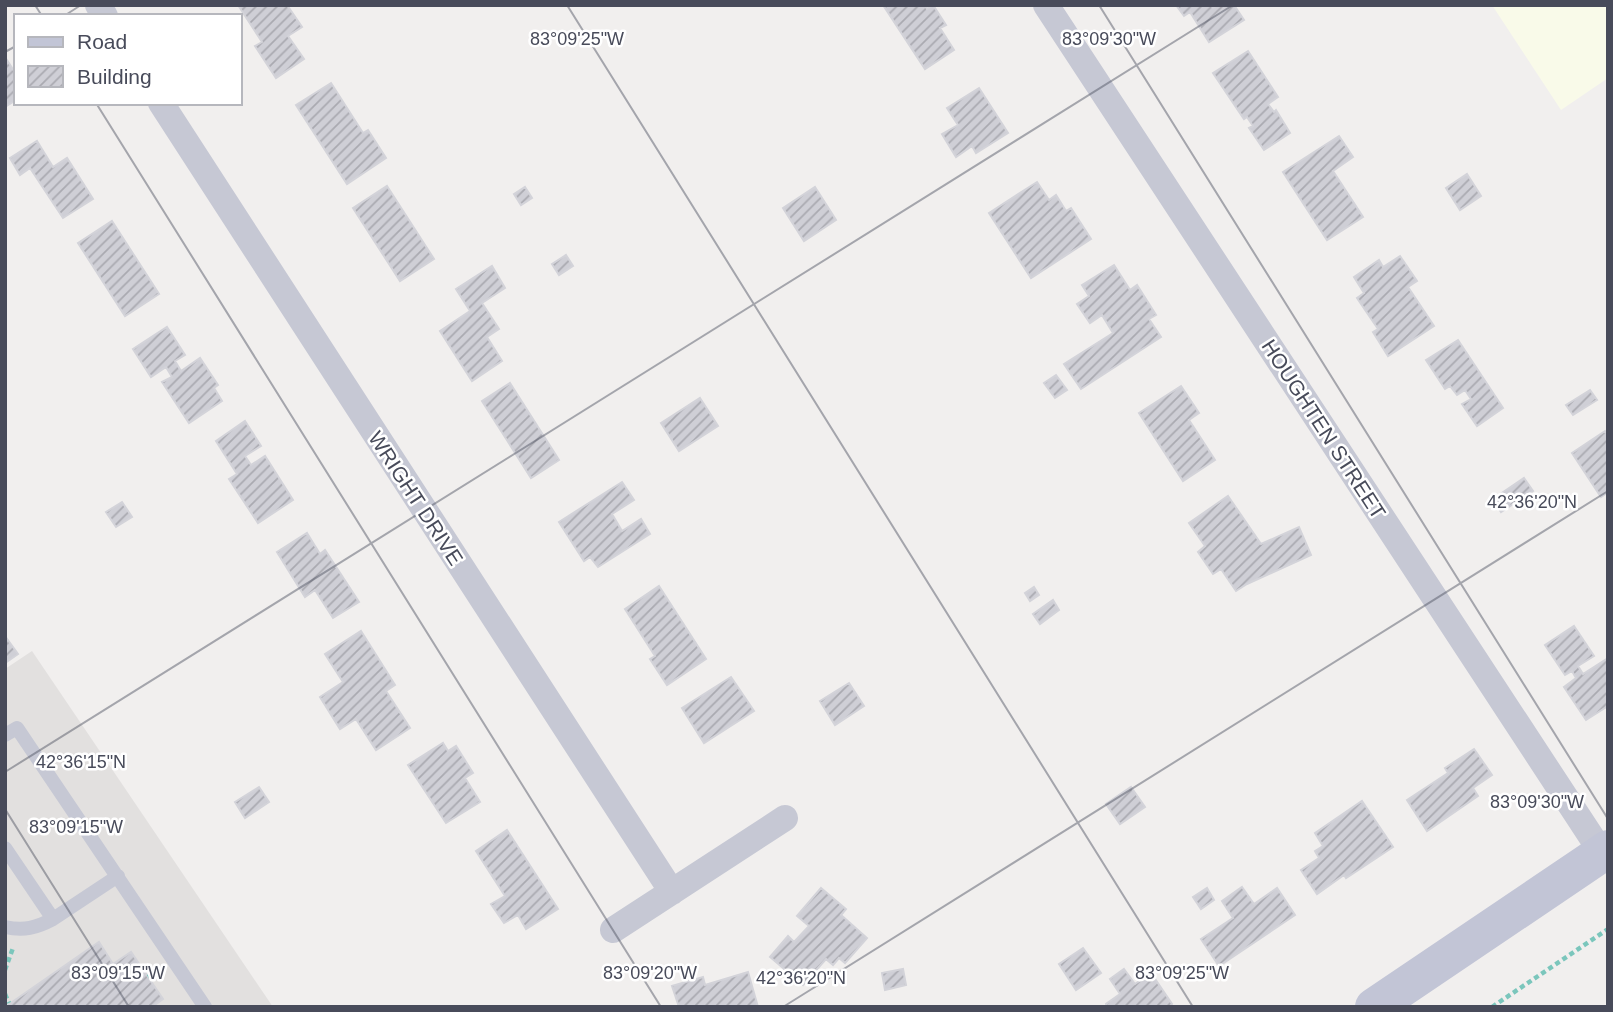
<svg xmlns="http://www.w3.org/2000/svg" width="1613" height="1012" viewBox="0 0 1613 1012" font-family="Helvetica,sans-serif">
<style>
.commercial{fill:#f9fae9}
.education{fill:#e2e0df}
.building{fill:url(#building-hatch);stroke:#d3d3d9;stroke-width:2}
.lines{fill:none;stroke-linecap:round;stroke-linejoin:round}
.path{stroke:#7bc6bc;stroke-width:4.5;stroke-dasharray:5 3.5;stroke-linecap:butt}
.service{stroke:#c6c8d4;stroke-width:14}
.minor{stroke:#c6c8d4;stroke-width:26}
.secondary{stroke:#c2c5d6;stroke-width:38}
.ticks{fill:none;stroke:#484b5a;stroke-width:2;stroke-opacity:0.45}
.labels{text-anchor:middle;dominant-baseline:central;stroke-width:5;stroke-linejoin:round;paint-order:stroke}
.street-label{font-size:21px;fill:#484b5a;stroke:#fff}
.ticks-label{font-size:18px;text-anchor:middle;fill:#484b5a;stroke:#fff;stroke-width:5;stroke-linejoin:round;paint-order:stroke}
</style>
<defs>
<pattern id="building-hatch" width="6" height="6" patternUnits="userSpaceOnUse" patternTransform="scale(1.75)"><rect width="6" height="6" fill="#cfcfd6"/><path d="M-1 1l2-2M0 6l6-6M5 7l2-2" fill="none" stroke="#aaaab1"/></pattern>
</defs>
<rect width="100%" height="100%" fill="#f1efee"/>
<!-- commercial -->
<path class="commercial" d="M1492 5H1608V78L1561 110Z"/>
<!-- education -->
<path class="education" d="M32 651 273 1007H5V669Z"/>
<!-- building -->
<path class="building" d="M238 5H287L302 27 288 36 304 59 276 78 255 46 262 42Z
M883 5H925L927 9 933 5 946 25 940 28 954 50 925 69Z
M1176 5H1211L1213 8 1218 5H1234L1244 20 1209 42 1190 12 1184 16Z
M1248 51 1278 97 1268 104 1274 112 1276 110 1290 133 1264 150 1249 128 1253 126 1247 117 1244 119 1213 73Z
M5 57 16 74V100L5 107Z
M331 83 363 133 368 130 386 158 347 184 296 105Z
M979 88 1008 133 976 153 972 146 956 157 942 134 958 125 947 108Z
M1339 136 1353 157 1333 171 1363 217 1327 240 1283 172Z
M37 141 53 167 67 158 93 199 63 218 30 168 20 175 10 158Z
M1467 174 1481 196 1460 210 1446 188Z
M1037 182 1049 200 1056 195 1066 211 1071 208 1091 239 1031 278 989 213Z
M387 186 434 259 400 281 353 208Z
M525 187 532 198 521 205 514 194Z
M815 187 836 220 804 241 783 208Z
M112 221 159 294 125 316 78 243Z
M566 255 573 266 559 275 552 264Z
M1400 256 1417 281 1408 287 1434 326 1388 356 1373 332 1378 329 1357 298 1364 293 1354 277 1379 260 1383 267Z
M1114 265 1130 290 1137 285 1156 315 1149 319 1161 337 1081 389 1064 364 1113 333 1102 315 1090 323 1077 304 1089 296 1082 285Z
M492 266 505 288 482 303 499 329 487 337 502 361 472 381 440 331 470 311 456 289Z
M167 327 185 355 175 361 181 371 200 358 218 385 214 388 222 401 189 423 162 382 172 377 166 367 151 377 133 349Z
M1458 340 1503 408 1477 426 1462 404 1471 399 1465 390 1457 395 1450 386 1445 389 1426 360Z
M1056 375 1067 390 1055 398 1044 383Z
M510 383 559 460 531 478 482 401Z
M1181 386 1199 413 1189 420 1215 460 1183 481 1139 413Z
M1590 390 1597 400 1573 415 1566 405Z
M700 398 718 426 679 451 661 423Z
M245 421 261 446 245 456 251 465 265 456 293 500 258 523 229 479 237 474 216 441Z
M1605 431 1608 435V492L1601 497 1572 453Z
M1524 478 1533 491 1501 512 1493 499Z
M622 482 634 500 612 514 622 531 641 519 650 534 598 567 590 557 584 561 559 522Z
M1228 496 1261 544 1299 527 1311 555 1247 584 1236 591 1221 569 1213 574 1198 552 1205 546 1189 523Z
M122 502 132 517 116 527 106 512Z
M307 533 320 554 325 550 359 602 333 618 315 590 305 597 277 552Z
M659 586 706 659 667 685 650 659 655 656 625 609Z
M1034 587 1039 595 1030 601 1025 593Z
M1053 600 1059 610 1040 624 1033 614Z
M1574 626 1594 656 1578 666 1583 674 1608 658V706L1586 720 1564 687 1576 678 1572 671 1565 675 1545 645Z
M361 631 395 685 386 691 410 728 376 750 356 719 340 729 320 697 343 682 325 654Z
M5 636 18 654 5 663Z
M731 677 754 711 704 743 682 708Z
M849 683 864 706 835 725 820 701Z
M443 743 448 751 456 746 473 773 465 778 480 802 446 823 408 765Z
M1474 749 1492 775 1473 788 1478 796 1427 831 1407 800 1448 773 1445 768Z
M259 787 269 802 245 818 235 802Z
M1131 787 1145 807 1120 824 1106 804Z
M1362 801 1393 847 1346 878 1344 875 1317 894 1301 870 1319 858 1315 851 1323 846 1315 833Z
M507 830 558 909 526 929 518 915 504 923 491 904 505 896 476 851Z
M1242 887 1254 904 1277 888 1295 915 1219 966 1201 939 1233 918 1222 901Z
M821 888 846 909 841 915 867 938 845 963 839 958 833 965 826 959 803 985 770 957 788 936 794 942 809 926 797 916Z
M1207 888 1214 900 1201 909 1193 897Z
M99 942 113 964 131 952 163 999 152 1007H5Z
M1083 948 1101 973 1076 990 1059 964Z
M903 969 906 985 885 990 882 973Z
M1124 969 1135 984 1151 973 1172 1004 1169 1007H1107L1106 1004 1120 994 1110 979Z
M748 972 758 1007H679L672 986 703 977 705 985Z"/>
<g class="lines">
<!-- path -->
<path class="path" d="M5 970 13 948
M148 977 156 972
M5 994 9 1003
M1492 1007 1608 929"/>
<!-- service -->
<path class="service" d="M5 735 17 728 205 1007
M5 848 53 919 118 876
M5 927C24 931 36 928 53 919"/>
<!-- minor -->
<path class="minor" d="M98 5 105 16
M1046 5 1602 853
M161 103 672 892
M613 930 785 818"/>
<!-- secondary -->
<path class="secondary" d="M1374 1007 1608 849"/>
</g>
<!-- ticks -->
<path class="ticks" d="M35 5 42 16M567 5 1193 1007M1099 5 1608 819M64 16 81 5M5 52 16 46M96 103 661 1007M5 772 1233 5M5 809 129 1007M783 1007 1608 491"/>
<g class="labels">
<!-- street labels -->
<g class="street-label">
<text transform="translate(1324 429) rotate(57)">HOUGHTEN STREET</text>
<text transform="translate(416 498) rotate(57)">WRIGHT DRIVE</text>
</g>
</g>
<g class="ticks-label">
<text x="1109" y="45">83°09'30"W</text>
<text x="577" y="45">83°09'25"W</text>
<text x="1532" y="508">42°36'20"N</text>
<text x="81" y="768">42°36'15"N</text>
<text x="1537" y="808">83°09'30"W</text>
<text x="76" y="833">83°09'15"W</text>
<text x="118" y="979">83°09'15"W</text>
<text x="650" y="979">83°09'20"W</text>
<text x="1182" y="979">83°09'25"W</text>
<text x="801" y="984">42°36'20"N</text>
</g>
<!-- border -->
<rect width="1613" height="1012" fill="none" stroke="#484b5a" stroke-width="14"/>
<!-- legend -->
<rect x="14" y="14" width="228" height="91" fill="#ffffff" stroke="#b6b7bd" stroke-width="2"/>
<rect x="28" y="37" width="35" height="10" fill="#c2c5d6" stroke="#b6b7bd" stroke-width="2"/>
<text x="77" y="49" font-size="21" fill="#484b5a">Road</text>
<rect x="28" y="66" width="35" height="21" fill="url(#building-hatch)" stroke="#b6b7bd" stroke-width="2"/>
<text x="77" y="84" font-size="21" fill="#484b5a">Building</text>
</svg>
